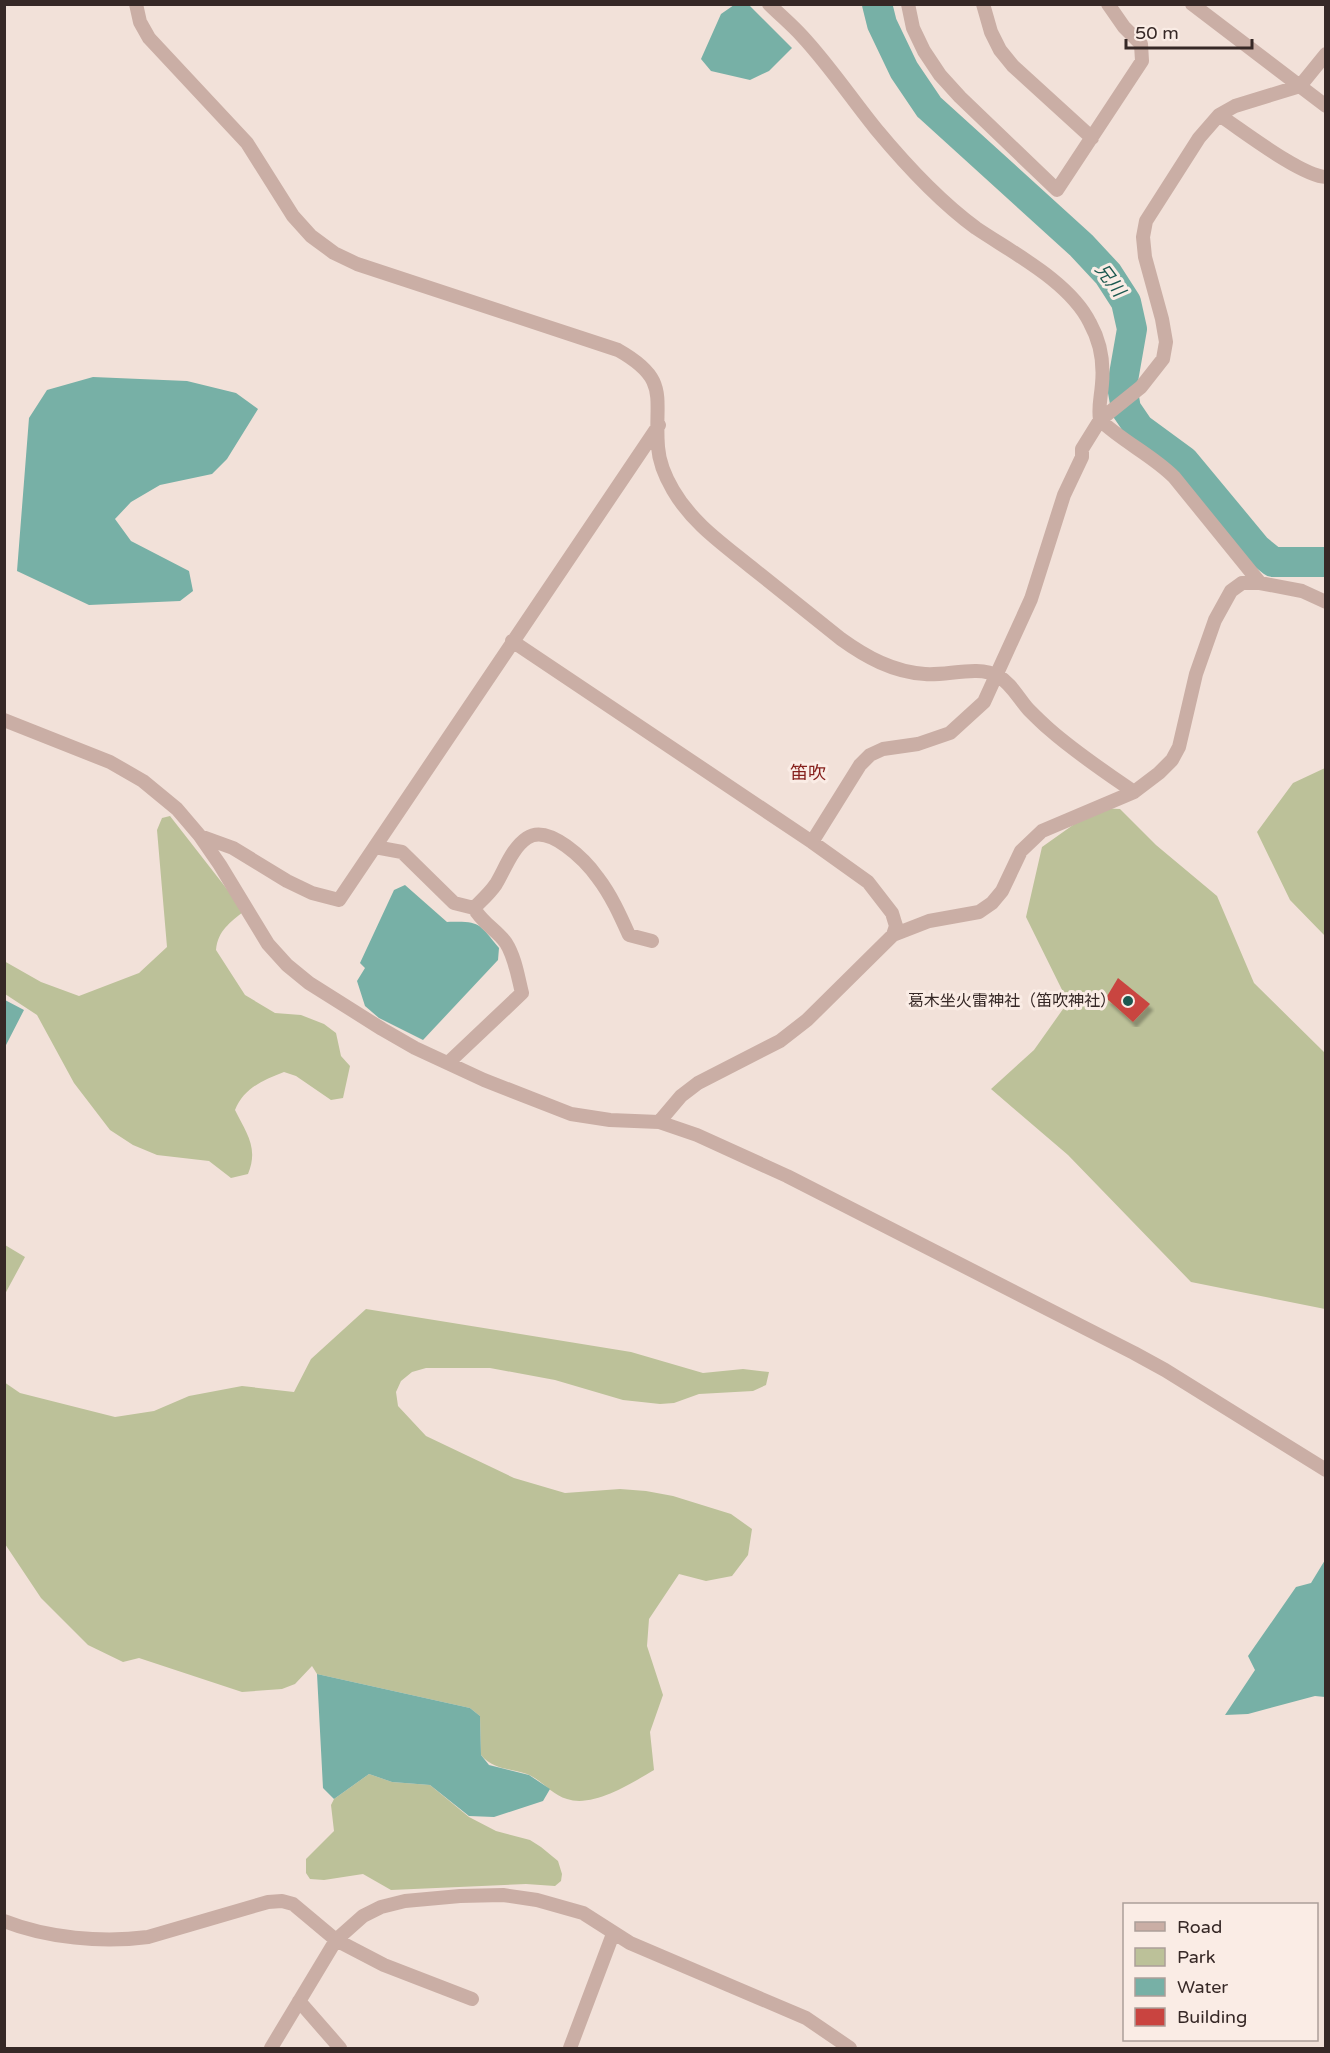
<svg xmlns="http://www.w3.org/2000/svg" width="1330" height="2053" viewBox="0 0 1330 2053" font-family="'Varela Round','Noto Sans JP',sans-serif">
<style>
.green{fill:#bcc199}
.water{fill:#77b0a6}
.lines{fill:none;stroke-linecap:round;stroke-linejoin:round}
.river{stroke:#77b0a6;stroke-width:30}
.building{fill:#c94440;filter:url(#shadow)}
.street{stroke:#caaea5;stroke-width:14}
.poi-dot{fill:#1b584f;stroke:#faece5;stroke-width:2}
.labels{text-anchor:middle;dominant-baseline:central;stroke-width:6;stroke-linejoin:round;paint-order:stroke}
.poi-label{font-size:16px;fill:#362826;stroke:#faece5;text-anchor:end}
.water-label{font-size:18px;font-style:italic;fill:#1b584f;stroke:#faece5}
.neighbourhood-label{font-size:18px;fill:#86201d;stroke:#faece5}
</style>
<defs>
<filter id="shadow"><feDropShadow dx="3.5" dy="6" stdDeviation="1.5" flood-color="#0004"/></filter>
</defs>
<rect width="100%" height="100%" fill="#f2e1d9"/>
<!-- green -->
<path class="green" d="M1325 768V936L1290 900 1257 832 1293 783Z
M1097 808 1120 809 1156 845 1217 896 1254 983 1325 1053V1309L1191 1282 1068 1155 991 1089 1034 1050 1068 1002 1026 917 1042 847Z
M170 816 244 911C230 923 218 930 216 950L245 995 275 1013 301 1015 324 1024 336 1033 341 1056 350 1066 343 1098 331 1100 296 1076 284 1072C263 1080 244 1088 235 1110 246 1133 259 1147 248 1174L231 1178 209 1161 157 1155 133 1145 110 1130 74 1083 37 1015 5 994 4 961 41 982 79 996 139 973 167 947 157 830 162 818Z
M5 1245 25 1257 5 1294Z
M366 1309 631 1352 703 1373 743 1369 769 1372 766 1385 753 1391 699 1394 674 1403 660 1404 623 1400 555 1380 490 1368H426L412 1372 401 1381 396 1392 398 1406 426 1436 514 1478 565 1493 620 1489 646 1491 673 1496 731 1514 752 1529 748 1555 732 1576 706 1581 679 1574 649 1619 647 1646 663 1695 650 1732 654 1770C632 1783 593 1808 567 1799 552 1795 542 1780 527 1774 509 1768 494 1770 481 1755L480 1716 470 1708 317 1674 312 1666 295 1684 282 1689 242 1692 139 1658 123 1662 88 1645 41 1598 5 1544 4 1382 20 1393 115 1417 154 1411 189 1396 242 1386 294 1392 311 1359Z
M369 1774 392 1782 430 1785 469 1817 496 1831 530 1840 541 1847 558 1861 562 1874 561 1881 555 1886 526 1884 391 1890 363 1874 324 1880 310 1879 306 1873V1859L334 1831 331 1805 334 1799Z"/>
<!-- water -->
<path class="water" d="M734 5H749L792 48 769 71 750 80 711 71 701 59 721 14Z
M93 377 187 381 236 393 258 409 227 459 212 474 160 485 131 502 115 519 131 541 189 571 193 591 180 601 89 605 17 571 29 418 47 390Z
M405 885 447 922C481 921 478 923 499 948L498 960 423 1040 379 1018 365 1006 357 981 365 968 360 963 394 890Z
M5 1000 24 1010 5 1047Z
M1325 1560V1697L1315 1696 1248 1714 1225 1715 1255 1670 1248 1656 1296 1587 1311 1583Z
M317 1674 470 1708 480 1716 481 1755 489 1765 529 1775 550 1789 543 1801 494 1817 469 1816 430 1785 392 1782 369 1774 334 1799 323 1788Z"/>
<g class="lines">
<!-- river -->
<path class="river" d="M877 4 882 24 904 70 929 107 1081 245 1108 274 1126 302 1132 329 1122 386 1126 409 1139 428 1184 461 1257 549 1273 562H1326"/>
</g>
<!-- building -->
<path class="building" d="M1118 978 1150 1004 1133 1022 1106 998Z"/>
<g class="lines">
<!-- street -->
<path class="street" d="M136 4 140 22 149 38 247 143 293 216 311 236 334 253 357 264 618 350C671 380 654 397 658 447 659 461 666 478 673 490 692 523 723 544 751 567 781 591 811 615 841 639 866 657 893 672 925 674 946 676 979 665 998 676 1011 683 1019 699 1029 710 1035 716 1042 723 1049 729 1075 752 1105 772 1134 792
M769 4C780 15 792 25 802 36 829 65 851 98 876 129 905 164 939 201 976 228 1013 253 1070 282 1090 323 1100 341 1104 363 1102 384 1101 398 1098 406 1100 420 1123 442 1152 455 1174 477L1260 583
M908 4 913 28 924 51 940 75 960 97 1057 190 1142 61 1141 44 1124 27 1108 4
M983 4 991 32 1000 50 1013 66 1092 138
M1192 4 1326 106
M1219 115C1242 130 1301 176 1326 177
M512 641 812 842 868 882 892 913 896 926 893 935
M4 720 110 762 143 781 177 809 200 836 220 865 268 944 287 965 309 983 382 1029 415 1048 484 1080 571 1114 610 1120 659 1122 697 1135 787 1176 1134 1353 1165 1370 1326 1470
M200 836 233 848 287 881 312 893 339 900 659 425
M812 842 860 765 870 755 883 749 918 744 950 733 984 702 1031 599 1064 495 1082 457V449L1100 420 1141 387 1163 359 1166 342 1162 319 1145 257 1143 237 1146 221 1199 138 1219 115 1235 106 1300 86 1326 54
M375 847 402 852 454 903 474 908C482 900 490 893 496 884 505 869 512 848 527 838 549 823 586 861 598 878 611 895 620 915 629 935L652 941
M448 1063 522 993C518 977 515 957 506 943 497 930 482 923 474 908
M659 1122 681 1096 698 1083 780 1041 807 1020 893 935 929 921 979 912 992 903 1002 891 1021 851 1042 831 1134 792 1159 773 1172 760 1179 747 1196 674 1215 620 1231 591 1242 583H1260L1302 591 1326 602
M4 1921C47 1938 102 1943 148 1937L268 1902 282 1901 293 1904 336 1940 384 1965 472 1999
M299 2001 340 2048
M271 2048 336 1940 363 1916 381 1907 405 1901 460 1896 503 1895 537 1900 583 1913 630 1943 806 2018 850 2048
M570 2048 613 1934"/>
</g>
<!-- markers -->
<circle class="poi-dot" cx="1128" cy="1001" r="6"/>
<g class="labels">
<!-- poi labels -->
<g class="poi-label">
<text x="1116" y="1001">葛木坐火雷神社（笛吹神社）</text>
</g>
<!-- water labels -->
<g class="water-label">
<text transform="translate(1110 280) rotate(53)">兄川</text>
</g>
<!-- neighbourhood labels -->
<g class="neighbourhood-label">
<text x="808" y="773">笛吹</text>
</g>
</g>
<!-- border -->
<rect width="1330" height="2053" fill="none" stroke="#362826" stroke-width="12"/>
<!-- legend -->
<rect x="1123" y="1903" width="195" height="138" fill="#faece5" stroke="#ac9e99" stroke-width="1.5"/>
<rect x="1135" y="1922" width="30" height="9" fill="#caaea5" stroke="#ac9e99" stroke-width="1.5"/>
<text x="1177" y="1933" font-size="18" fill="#362826">Road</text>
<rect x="1135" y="1948" width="30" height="18" fill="#bcc199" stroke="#ac9e99" stroke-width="1.5"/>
<text x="1177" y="1963" font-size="18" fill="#362826">Park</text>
<rect x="1135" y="1978" width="30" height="18" fill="#77b0a6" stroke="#ac9e99" stroke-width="1.5"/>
<text x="1177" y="1993" font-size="18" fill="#362826">Water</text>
<rect x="1135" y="2008" width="30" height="18" fill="#c94440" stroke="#ac9e99" stroke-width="1.5"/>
<text x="1177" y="2023" font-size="18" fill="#362826">Building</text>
<!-- scale -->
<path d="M1126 39v9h126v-9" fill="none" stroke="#362826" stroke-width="3"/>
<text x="1135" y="39" font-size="18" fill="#362826" stroke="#faece5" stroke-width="4.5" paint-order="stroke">50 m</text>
</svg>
